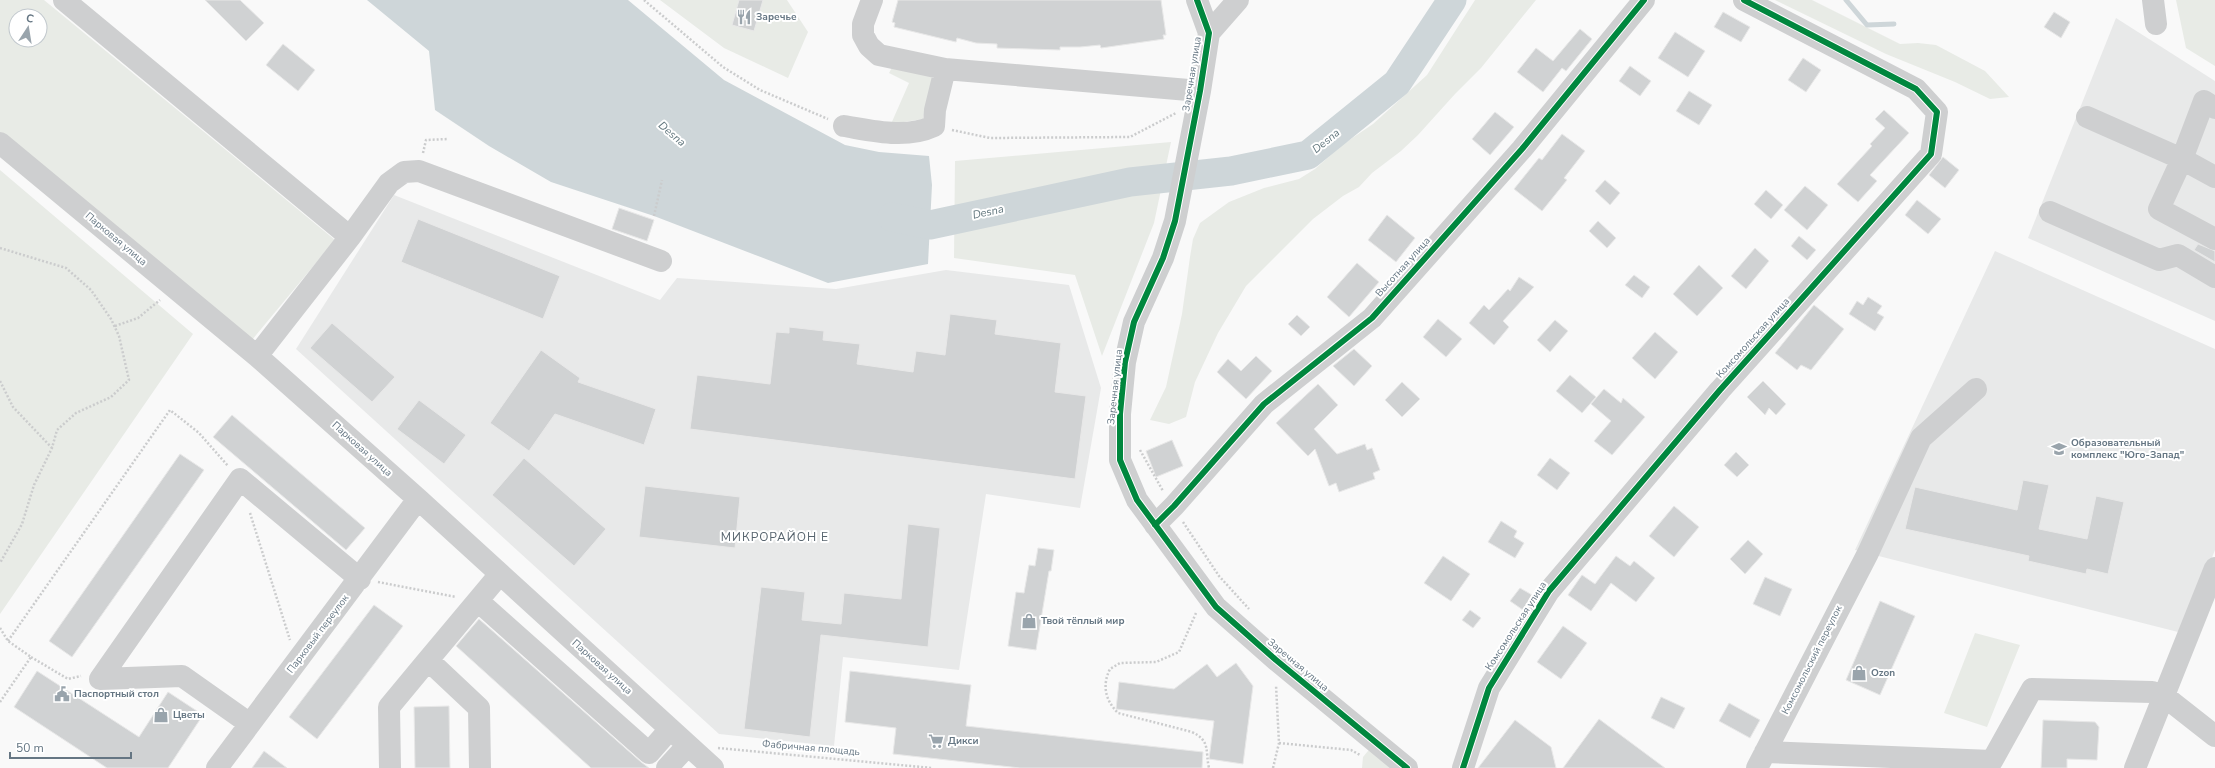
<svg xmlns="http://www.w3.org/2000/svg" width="2215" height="768" viewBox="0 0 2215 768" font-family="'Nunito Sans',sans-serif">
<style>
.built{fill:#e8e9e9}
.green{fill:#e8ebe6;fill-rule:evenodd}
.water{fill:#ced6d9}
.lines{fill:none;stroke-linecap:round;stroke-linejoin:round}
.stream{stroke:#ced6d9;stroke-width:5}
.river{stroke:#ced6d9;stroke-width:29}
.building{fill:#d0d2d3;stroke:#e8e8e8}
.path{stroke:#cbcccd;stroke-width:2.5;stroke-dasharray:2 2;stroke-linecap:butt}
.minor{stroke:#cecfd0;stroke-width:22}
.cycleway-casing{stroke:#fff;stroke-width:8}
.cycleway{stroke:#00873e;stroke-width:6}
.labels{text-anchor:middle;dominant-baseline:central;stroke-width:4;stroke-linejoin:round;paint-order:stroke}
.poi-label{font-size:10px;font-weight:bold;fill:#657683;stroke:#fff;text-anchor:start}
.street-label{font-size:10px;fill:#657683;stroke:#fff}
.water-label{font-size:11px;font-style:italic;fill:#60757c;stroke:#fff}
.quarter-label{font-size:12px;letter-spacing:1px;fill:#57646e;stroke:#fff}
</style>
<rect width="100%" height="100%" fill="#f9f9f9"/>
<!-- built -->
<path class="built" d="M2116 18 2215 81V321L2028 238Z
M394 195 660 300 677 278 836 289 946 270 1069 285 1101 388 1080 508 986 494 959 670 843 657 834 746 719 734 296 349Z
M1995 251 2215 349V550L2182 633 1855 550Z"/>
<!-- green -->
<path class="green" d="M0 0H44L335 240 252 340 0 132ZM16 16H40V40H16Z
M660 0H787L808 32 788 78 724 48Z
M1475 0H1536L1481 68 1455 94 1418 135 1401 151 1372 173 1359 187 1343 196 1313 219 1246 286 1218 333 1195 382 1186 417 1169 424 1150 420 1166 387 1182 314 1190 257 1193 239 1200 223 1229 202 1264 188 1299 179 1315 169 1342 145 1373 124 1427 75Z
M1775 0H1812L1900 44 1918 43 1936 45 1985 71 2009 97 1990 99 1955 82 1886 54Z
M2176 0H2215V66L2186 48Z
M895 62 934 72 923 119 891 124 909 83 889 73Z
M1171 142 1154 223 1102 356 1075 275 954 258 955 161Z
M0 170 193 334 0 614Z
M1975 633 2020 645 1987 727 1944 713Z
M1373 745 1401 768H1362L1363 757Z"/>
<!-- water -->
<path class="water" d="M367 0H628L724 80 845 145 879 152 929 156 932 185 928 264 828 283 654 216 551 182 489 146 435 110 429 51Z"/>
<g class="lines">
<!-- stream -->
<path class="stream" d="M1846 0 1867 25 1894 24"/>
<!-- river -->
<path class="river" d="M892 217 930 225 1130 182 1231 171 1308 155 1397 83 1452 0"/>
</g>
<!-- building -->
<path class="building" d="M205 0H240L264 23 246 41Z
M739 0H763L754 31 732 25Z
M898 0H1161L1166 35H1163L1164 39 1101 48 1100 45 1080 47H1060V50L997 48V44L976 43 957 38 956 42 894 27 895 23 892 22Z
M1723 12 1750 27 1741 42 1714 27Z
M2054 12 2070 22 2061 38 2044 27Z
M1580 29 1592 39 1566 71 1562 68 1543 92 1517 72 1536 48 1553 61Z
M1675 32 1705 51 1688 77 1658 58Z
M283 44 315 70 298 91 266 65Z
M1803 58 1821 70 1806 92 1788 80Z
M1630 66 1651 81 1640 96 1619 81Z
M1689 91 1712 105 1699 125 1676 111Z
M1884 110 1909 133 1870 175 1877 181 1858 202 1837 184 1872 146 1870 144 1885 128 1875 119Z
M1495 112 1514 127 1490 155 1472 139Z
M1562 134 1585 151 1564 178 1567 180 1542 211 1514 189 1539 158 1542 160Z
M1943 157 1959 170 1945 188 1929 175Z
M1605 180 1620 193 1610 205 1595 191Z
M1805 186 1828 205 1807 230 1784 210Z
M1766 190 1783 205 1771 219 1754 204Z
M1917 200 1941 219 1928 234 1905 215Z
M619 208 654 220 647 241 612 229Z
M1387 215 1415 238 1396 262 1368 240Z
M418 219 560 276 543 319 401 262Z
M1598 221 1616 238 1607 248 1589 231Z
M1799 236 1816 250 1807 260 1791 246Z
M2198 244 2215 251V262L2194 250Z
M1755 248 1769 261 1746 289 1731 276Z
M1357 263 1379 282 1349 317 1327 297Z
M1699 265 1723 288 1697 316 1673 294Z
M1634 275 1650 287 1642 298 1625 285Z
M1519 277 1534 287 1503 321 1509 327 1494 345 1469 323 1484 305 1489 310 1508 289 1510 291Z
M1868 297 1882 306 1877 313 1884 317 1875 331 1849 314 1857 301 1863 305Z
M1814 305 1844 329 1811 370 1801 365 1797 370 1775 353Z
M950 314 997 320 995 334 1061 343 1055 392 1086 396 1075 479 690 429 697 375 770 384 776 332 789 333V327L824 331 823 340 860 344 857 364 913 372 916 351 945 355Z
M1297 315 1310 327 1301 336 1288 324Z
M1438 319 1462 339 1446 357 1423 337Z
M1555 320 1568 331 1550 352 1537 340Z
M332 323 395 377 372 402 310 348Z
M1655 332 1678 352 1655 379 1632 358Z
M1354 349 1372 366 1354 386 1333 366Z
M541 350 580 378 578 382 656 409 644 445 555 414 529 451 490 423Z
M1256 356 1272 371 1246 399 1217 372 1228 359 1241 371Z
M1570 375 1596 397 1582 413 1556 391Z
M1763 381 1786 404 1776 415 1769 408 1765 415 1747 397Z
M1402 382 1420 399 1402 417 1385 400Z
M1318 384 1338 405 1314 429 1337 454 1365 444 1367 450 1372 448 1380 470 1373 473 1375 479 1339 492 1336 483 1329 486 1315 449 1308 456 1276 423Z
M1604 389 1621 403 1623 398 1645 417 1612 455 1594 441 1611 421 1591 404Z
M419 400 466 435 444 464 397 429Z
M232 415 365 528 346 550 213 437Z
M1172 440 1183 466 1156 477 1146 451Z
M1736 452 1749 465 1737 477 1724 465Z
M180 454 204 470 72 657 49 641Z
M524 458 606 529 574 566 492 495Z
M1550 458 1570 473 1557 490 1537 475Z
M2023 480 2049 485 2039 529 2087 539 2096 496 2124 502 2108 574 2087 569 2086 574 2028 561 2029 556 1905 529 1915 487 2017 510Z
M645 486 740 497 735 548 639 537Z
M1674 506 1699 527 1674 557 1649 536Z
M1501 521 1517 531 1514 537 1524 543 1515 558 1488 542Z
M908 524 940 528 928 647 821 635 810 737 744 729 761 587 805 592 802 620 841 624 844 593 901 599Z
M1748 540 1763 554 1745 574 1730 559Z
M1038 548 1054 550 1051 571H1049L1036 650 1008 646 1016 592 1024 593 1029 565 1035 566Z
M1443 556 1470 574 1451 601 1424 583Z
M1616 556 1630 566 1634 561 1655 578 1636 602 1611 583 1591 611 1568 595 1582 575 1595 584Z
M1765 577 1792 589 1780 616 1753 604Z
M1520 588 1532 595 1523 610 1510 601Z
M1880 601 1915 616 1880 695 1846 680Z
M374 605 403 626 317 739 289 717Z
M1470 610 1481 618 1473 628 1462 620Z
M479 619 641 762 649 768H591L456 646Z
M1563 626 1587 643 1561 679 1537 662Z
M1236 663 1253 686 1243 764 1209 759 1214 721 1116 709 1119 682 1174 689 1207 664 1217 677Z
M37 671 139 737 168 692 203 715 168 768H107L14 707Z
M850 671 971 685 966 726 1203 752 1202 768H1020L893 754 896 728 845 722Z
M1661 697 1685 708 1674 729 1651 718Z
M1729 703 1760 720 1750 738 1719 721Z
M449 706 450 768H415L414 707Z
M1599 719 1665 768H1563Z
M1515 720 1551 747 1556 768H1478Z
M2043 720 2095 722 2099 727 2097 760 2067 759V768H2041Z
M264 751 287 768H252Z"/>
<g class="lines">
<!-- path -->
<path class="path" d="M644 0 723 67 760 90 828 119
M952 130 990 138 1130 137 1176 113
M423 153 426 140 448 139
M654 216 662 180
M0 248 66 268 91 290 111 319 119 336 129 380 111 397 76 413 57 430 52 448 34 485 22 524 0 563
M115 326 138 318 160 300
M0 381 13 407 52 448
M1140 450 1163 491
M250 513 290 640
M1183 522 1219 576 1249 609
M378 582 456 597
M1196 613 1179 652 1156 662 1120 663 1110 669C1102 685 1105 700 1118 713L1192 732C1211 741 1205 751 1209 768
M0 628 8 641 31 657 0 702
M8 641 170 410 199 433 228 466
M31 657 68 679 81 676
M1279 743 1351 750 1360 755
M718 748 932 768
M1273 768 1279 743 1276 685"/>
<!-- minor -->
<path class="minor" d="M64 0 350 237 257 356
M872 0 863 24V35L869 46 879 55 945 69 1200 91
M1197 0 1209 33 1200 91 1175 221 1163 258 1134 322 1125 362 1120 414V460L1137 500 1216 607 1276 660 1407 768
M2153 0 2156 24
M1209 33 1238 0
M2215 108 2204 101 2182 159 2215 177
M2087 117 2182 159 2159 209 2215 239
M844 126C874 131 906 139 934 126L935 110 945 69
M0 143 257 356 418 499 713 768
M2050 212 2159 260 2178 255 2215 277
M350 237 389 183 404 172 419 171 661 261
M1155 525 1174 506 1264 404 1372 318 1522 149 1644 0
M478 601 649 753 670 729
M428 660 500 574
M250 724 182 676 100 679 240 479 360 579
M1765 752 1992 761 2032 689 2152 692 2164 696 2215 736
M217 768 418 499
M390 768 389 707 428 660 479 708 480 768
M667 768 688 745
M1463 768 1489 688 1549 591 1720 390 1931 154 1937 112 1916 89 1744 0
M1757 768 1868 553 1921 438 1976 389
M2135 768 2215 568"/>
<!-- cycleway casing -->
<g class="cycleway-casing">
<path id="cycleway" d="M1197 0 1209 33 1200 91 1175 221 1163 258 1134 322 1125 362 1120 414V460L1137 500 1216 607 1276 660 1407 768
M1155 525 1174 506 1264 404 1372 318 1522 149 1644 0
M1463 768 1489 688 1549 591 1720 390 1931 154 1937 112 1916 89 1744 0"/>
</g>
<!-- cycleway -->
<use href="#cycleway" class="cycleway"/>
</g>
<!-- icons -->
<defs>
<g id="restaurant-bare" transform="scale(1.2)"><path d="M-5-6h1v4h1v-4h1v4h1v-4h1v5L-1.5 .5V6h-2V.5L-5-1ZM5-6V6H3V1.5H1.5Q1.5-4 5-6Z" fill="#99a4ac" stroke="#fff" stroke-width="2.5" paint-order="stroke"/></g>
<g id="school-bare" transform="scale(1.2)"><path d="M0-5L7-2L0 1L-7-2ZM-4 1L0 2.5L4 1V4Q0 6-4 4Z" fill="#99a4ac" stroke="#fff" stroke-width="2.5" paint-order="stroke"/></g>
<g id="shop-bare" transform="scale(1.2)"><path d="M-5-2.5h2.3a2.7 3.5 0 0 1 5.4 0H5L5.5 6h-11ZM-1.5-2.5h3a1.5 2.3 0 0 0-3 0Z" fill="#99a4ac" stroke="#fff" stroke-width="2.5" paint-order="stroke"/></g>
<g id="civic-bare" transform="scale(1.2)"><path d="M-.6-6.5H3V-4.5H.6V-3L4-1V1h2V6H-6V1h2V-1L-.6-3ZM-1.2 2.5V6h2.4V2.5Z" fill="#99a4ac" stroke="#fff" stroke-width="2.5" paint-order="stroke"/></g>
<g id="supermarket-bare" transform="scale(1.2)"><path d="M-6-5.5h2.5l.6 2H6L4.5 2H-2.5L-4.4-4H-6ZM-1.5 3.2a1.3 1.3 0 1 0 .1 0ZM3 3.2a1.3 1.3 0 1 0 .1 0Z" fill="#99a4ac" stroke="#fff" stroke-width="2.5" paint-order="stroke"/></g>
</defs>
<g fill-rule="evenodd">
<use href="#restaurant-bare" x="744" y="17"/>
<use href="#school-bare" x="2059" y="449"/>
<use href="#shop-bare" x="1029" y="621"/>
<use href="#shop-bare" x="1859" y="673"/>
<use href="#civic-bare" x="62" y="694"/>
<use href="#shop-bare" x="161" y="715"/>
<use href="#supermarket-bare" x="936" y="741"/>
</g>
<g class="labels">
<!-- poi labels -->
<g class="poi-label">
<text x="756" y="17">Заречье</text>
<text x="2071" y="443">Образовательный<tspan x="2071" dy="12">комплекс "Юго-Запад"</tspan></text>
<text x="1041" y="621">Твой тёплый мир</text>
<text x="1871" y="673">Ozon</text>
<text x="74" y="694">Паспортный стол</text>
<text x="173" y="715">Цветы</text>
<text x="948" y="741">Дикси</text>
</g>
<!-- street labels -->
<g class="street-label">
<text transform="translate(1192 74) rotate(-81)">Заречная улица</text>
<text transform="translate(116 239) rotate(40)">Парковая улица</text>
<text transform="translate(1403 267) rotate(-48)">Высотная улица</text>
<text transform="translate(1753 338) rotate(-48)">Комсомольская улица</text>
<text transform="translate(1115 387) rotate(-84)">Заречная улица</text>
<text transform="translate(362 449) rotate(42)">Парковая улица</text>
<text transform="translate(1516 626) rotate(-57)">Комсомольская улица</text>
<text transform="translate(318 634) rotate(-53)">Парковый переулок</text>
<text transform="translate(1812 660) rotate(-63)">Комсомольский переулок</text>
<text transform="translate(1298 665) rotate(40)">Заречная улица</text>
<text transform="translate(602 667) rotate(42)">Парковая улица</text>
<text transform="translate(811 748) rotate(5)">Фабричная площадь</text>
</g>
<!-- water labels -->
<g class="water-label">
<text transform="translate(672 134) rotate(41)">Desna</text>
<text transform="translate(1326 141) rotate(-39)">Desna</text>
<text transform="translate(988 212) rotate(-12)">Desna</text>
</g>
<!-- quarter labels -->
<g class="quarter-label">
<text x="775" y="537">МИКРОРАЙОН Е</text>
</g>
</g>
<!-- north arrow -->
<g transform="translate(28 28) rotate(12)"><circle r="19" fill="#ffffff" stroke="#c1c8cd"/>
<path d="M0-3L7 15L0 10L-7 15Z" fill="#99a4ac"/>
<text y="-6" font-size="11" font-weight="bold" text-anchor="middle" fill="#657683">С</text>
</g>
<!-- scale -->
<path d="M10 752v6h121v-6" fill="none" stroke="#657683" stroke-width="2"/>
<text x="16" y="752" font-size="12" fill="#657683" stroke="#ffffff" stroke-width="3" paint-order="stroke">50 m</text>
</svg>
